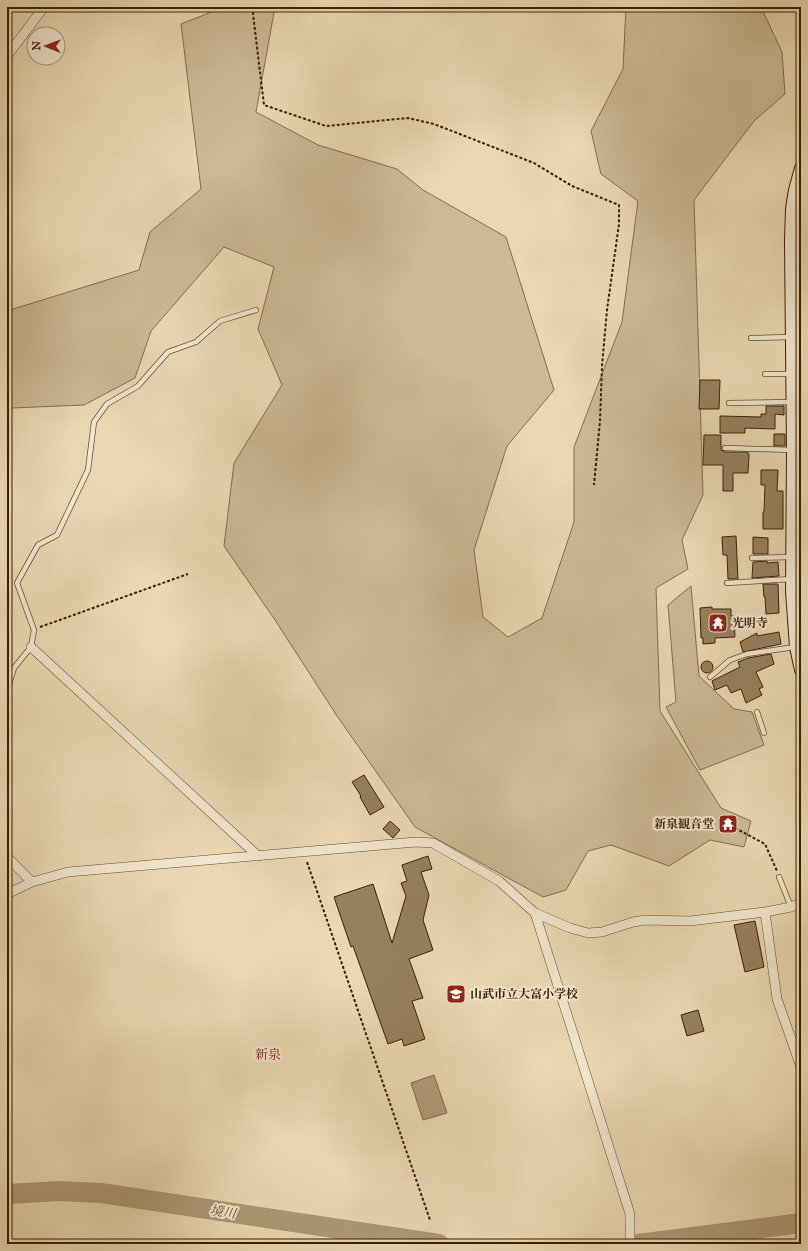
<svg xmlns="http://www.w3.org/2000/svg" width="808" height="1251" viewBox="0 0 808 1251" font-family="'IM FELL Great Primer','Noto Serif JP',serif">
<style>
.green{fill:#ccb995;stroke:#846c4c}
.water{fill:#ae9977;stroke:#806948}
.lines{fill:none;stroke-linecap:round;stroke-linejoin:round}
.river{stroke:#ae9977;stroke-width:20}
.building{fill:#96805e;stroke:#3b2002}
.lane-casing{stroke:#674e2e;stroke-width:6}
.street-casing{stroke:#674e2e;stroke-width:10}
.secondary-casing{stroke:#3b2002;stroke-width:14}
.path{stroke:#3b2002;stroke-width:2;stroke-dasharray:3 2;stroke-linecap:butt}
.lane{stroke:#f1e6ce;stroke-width:4.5}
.street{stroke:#f1e6ce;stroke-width:9}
.secondary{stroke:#f1e6ce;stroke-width:12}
.labels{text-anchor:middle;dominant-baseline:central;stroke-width:4;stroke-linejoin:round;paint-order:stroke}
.poi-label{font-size:12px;font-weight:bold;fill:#3b2002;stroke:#f1e6ce;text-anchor:start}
.neighbourhood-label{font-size:13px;fill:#7a1f14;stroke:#f1e6ce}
.water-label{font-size:13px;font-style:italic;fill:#634a2b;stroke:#f1e6ce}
</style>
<rect width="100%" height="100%" fill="#ead8b3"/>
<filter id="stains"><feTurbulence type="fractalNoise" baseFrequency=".005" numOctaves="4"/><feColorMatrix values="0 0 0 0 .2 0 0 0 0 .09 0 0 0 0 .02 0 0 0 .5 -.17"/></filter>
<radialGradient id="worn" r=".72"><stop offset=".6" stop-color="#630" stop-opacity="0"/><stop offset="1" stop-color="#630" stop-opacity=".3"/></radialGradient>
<!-- green -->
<path class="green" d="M224 7H275L256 112 318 145 397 169 423 190 506 237 554 390 507 446 474 550 483 617 508 637 542 618 574 522V447L622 322 638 201 601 174 591 131 623 69 626 7H761L782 52 785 94 754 121 694 200 703 495 682 540 688 569 656 588 660 711 721 808 751 821 744 847 710 840 669 866 611 845 588 851 566 890 543 897 415 827 337 716 275 620 224 546 234 463 282 385 258 329 274 267 224 247 151 331 135 378 84 405 12 408 7 410V311L139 270 150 232 201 189 181 24Z
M691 586 699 676 734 709 752 712 764 745 700 770 666 707 676 702 668 605Z"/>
<!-- water -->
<path class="water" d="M434 1075 447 1113 423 1120 411 1083Z"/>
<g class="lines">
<!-- river -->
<path class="river" d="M7 1194 59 1191 101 1193 439 1244
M638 1244 801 1223"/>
</g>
<!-- building -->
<path class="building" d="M700 380H720L719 409H699Z
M766 406H784V415L775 414V429L745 428V433H720V416L761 417V414H766Z
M774 434H785V446H774Z
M704 435H721V450L725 452H748V454H749L748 473H733V491H723V465H703Z
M761 470H778L777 491H783V529H763V512H764L765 485H761Z
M736 536 738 579H728L727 555H723L722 537Z
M753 537 768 538V554H753Z
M767 561V563L778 562 779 576 752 578 753 562Z
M763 584H778L779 613 766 614 765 597H764Z
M712 607V609H731V616H734L735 637 715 638V643L703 644V638H701L700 608Z
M779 632 781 644 743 652 740 642 757 633V636Z
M771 654 774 664 756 672 763 687 759 689 762 695 746 703 741 689 731 693 727 685 715 690 712 681 740 667 738 662 748 658Z
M701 667a6 6 0 1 1 12 0a6 6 0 1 1-12 0Z
M364 775 384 807 370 815 360 797 361 796 352 782Z
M726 816 736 821 730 833 720 828Z
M390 821 400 830 393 838 383 829Z
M428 856 432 869 421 872 429 895 423 920 433 950 409 959 423 998 412 1001 425 1039 404 1046 402 1039 388 1044 353 946 351 947 334 897 373 884 392 943 406 896 401 883 407 881 402 865Z
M755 921 764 967 745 972 734 925Z
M698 1010 704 1031 687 1036 681 1015Z"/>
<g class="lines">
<!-- lane casing -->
<g class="lane-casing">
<path id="lane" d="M751 338 791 337
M765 374H792
M729 403 791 402
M725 448 791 450
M752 558 791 557
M727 583 791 579
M710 677 730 660 747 654 795 647
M7 688 8 687 14 668 31 647 34 630 17 583 38 545 57 535 88 470 94 422 107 404 138 386 168 352 196 342 220 321 256 310
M757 712 764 733
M779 877 791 907"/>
</g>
<!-- street casing -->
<g class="street-casing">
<path id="street" d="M7 56 44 7
M31 647 258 856
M7 857 32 882
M7 894 32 882 68 872 416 842 433 843 499 881 535 913 570 928 588 933 602 932 633 922 645 920 690 921 765 912 791 907 801 903
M765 912 777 999 801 1067
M535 913 630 1214V1244"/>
</g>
<!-- secondary casing -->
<g class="secondary-casing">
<path id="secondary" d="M801 168 795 190 792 209 791 241 793 450 792 591 796 647 801 670"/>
</g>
<!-- path -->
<path class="path" d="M254 7 253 14 264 105 326 126 408 118 434 124 534 163 572 186 619 205V224L607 310 602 366 600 421 594 485
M40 627 188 574
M735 828 765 844 777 871
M307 862 430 1220"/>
<!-- lane -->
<use href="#lane" class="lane"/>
<!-- street -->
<use href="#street" class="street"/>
<!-- secondary -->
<use href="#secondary" class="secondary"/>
</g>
<!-- icons -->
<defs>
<g id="temple-square" transform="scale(1)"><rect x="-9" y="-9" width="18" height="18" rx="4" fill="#8f2418" stroke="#f1e6ce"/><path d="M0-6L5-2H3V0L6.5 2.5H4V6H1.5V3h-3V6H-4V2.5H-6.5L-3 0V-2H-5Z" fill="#fff"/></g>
<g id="school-square" transform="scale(1)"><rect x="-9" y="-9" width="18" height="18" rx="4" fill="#8f2418" stroke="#f1e6ce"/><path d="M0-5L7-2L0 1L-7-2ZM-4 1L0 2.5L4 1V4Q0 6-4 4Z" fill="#fff"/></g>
</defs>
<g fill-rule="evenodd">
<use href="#temple-square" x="718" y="623"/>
<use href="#temple-square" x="728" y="824"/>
<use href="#school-square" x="456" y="994"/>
</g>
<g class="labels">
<!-- poi labels -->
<g class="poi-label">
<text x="732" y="623">光明寺</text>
<text x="714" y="824" text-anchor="end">新泉観音堂</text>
<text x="470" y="994">山武市立大富小学校</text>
</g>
<!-- neighbourhood labels -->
<g class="neighbourhood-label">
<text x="268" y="1055">新泉</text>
</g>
<!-- water labels -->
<g class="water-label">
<text transform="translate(223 1212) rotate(9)">境川</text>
</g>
</g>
<!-- margin -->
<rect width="808" height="1251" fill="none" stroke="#ead8b3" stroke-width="24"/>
<rect x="8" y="8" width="792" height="1235" fill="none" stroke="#3b2002" stroke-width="2"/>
<rect x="12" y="12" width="784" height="1227" fill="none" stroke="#3b2002"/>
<!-- north arrow -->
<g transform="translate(46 46) rotate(271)"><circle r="19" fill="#f1e6ce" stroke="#a8977c"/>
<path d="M0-3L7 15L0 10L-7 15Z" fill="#8f2418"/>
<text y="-6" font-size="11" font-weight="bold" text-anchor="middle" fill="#3b2002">N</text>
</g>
<rect width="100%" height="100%" filter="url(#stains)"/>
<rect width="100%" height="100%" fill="url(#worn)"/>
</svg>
